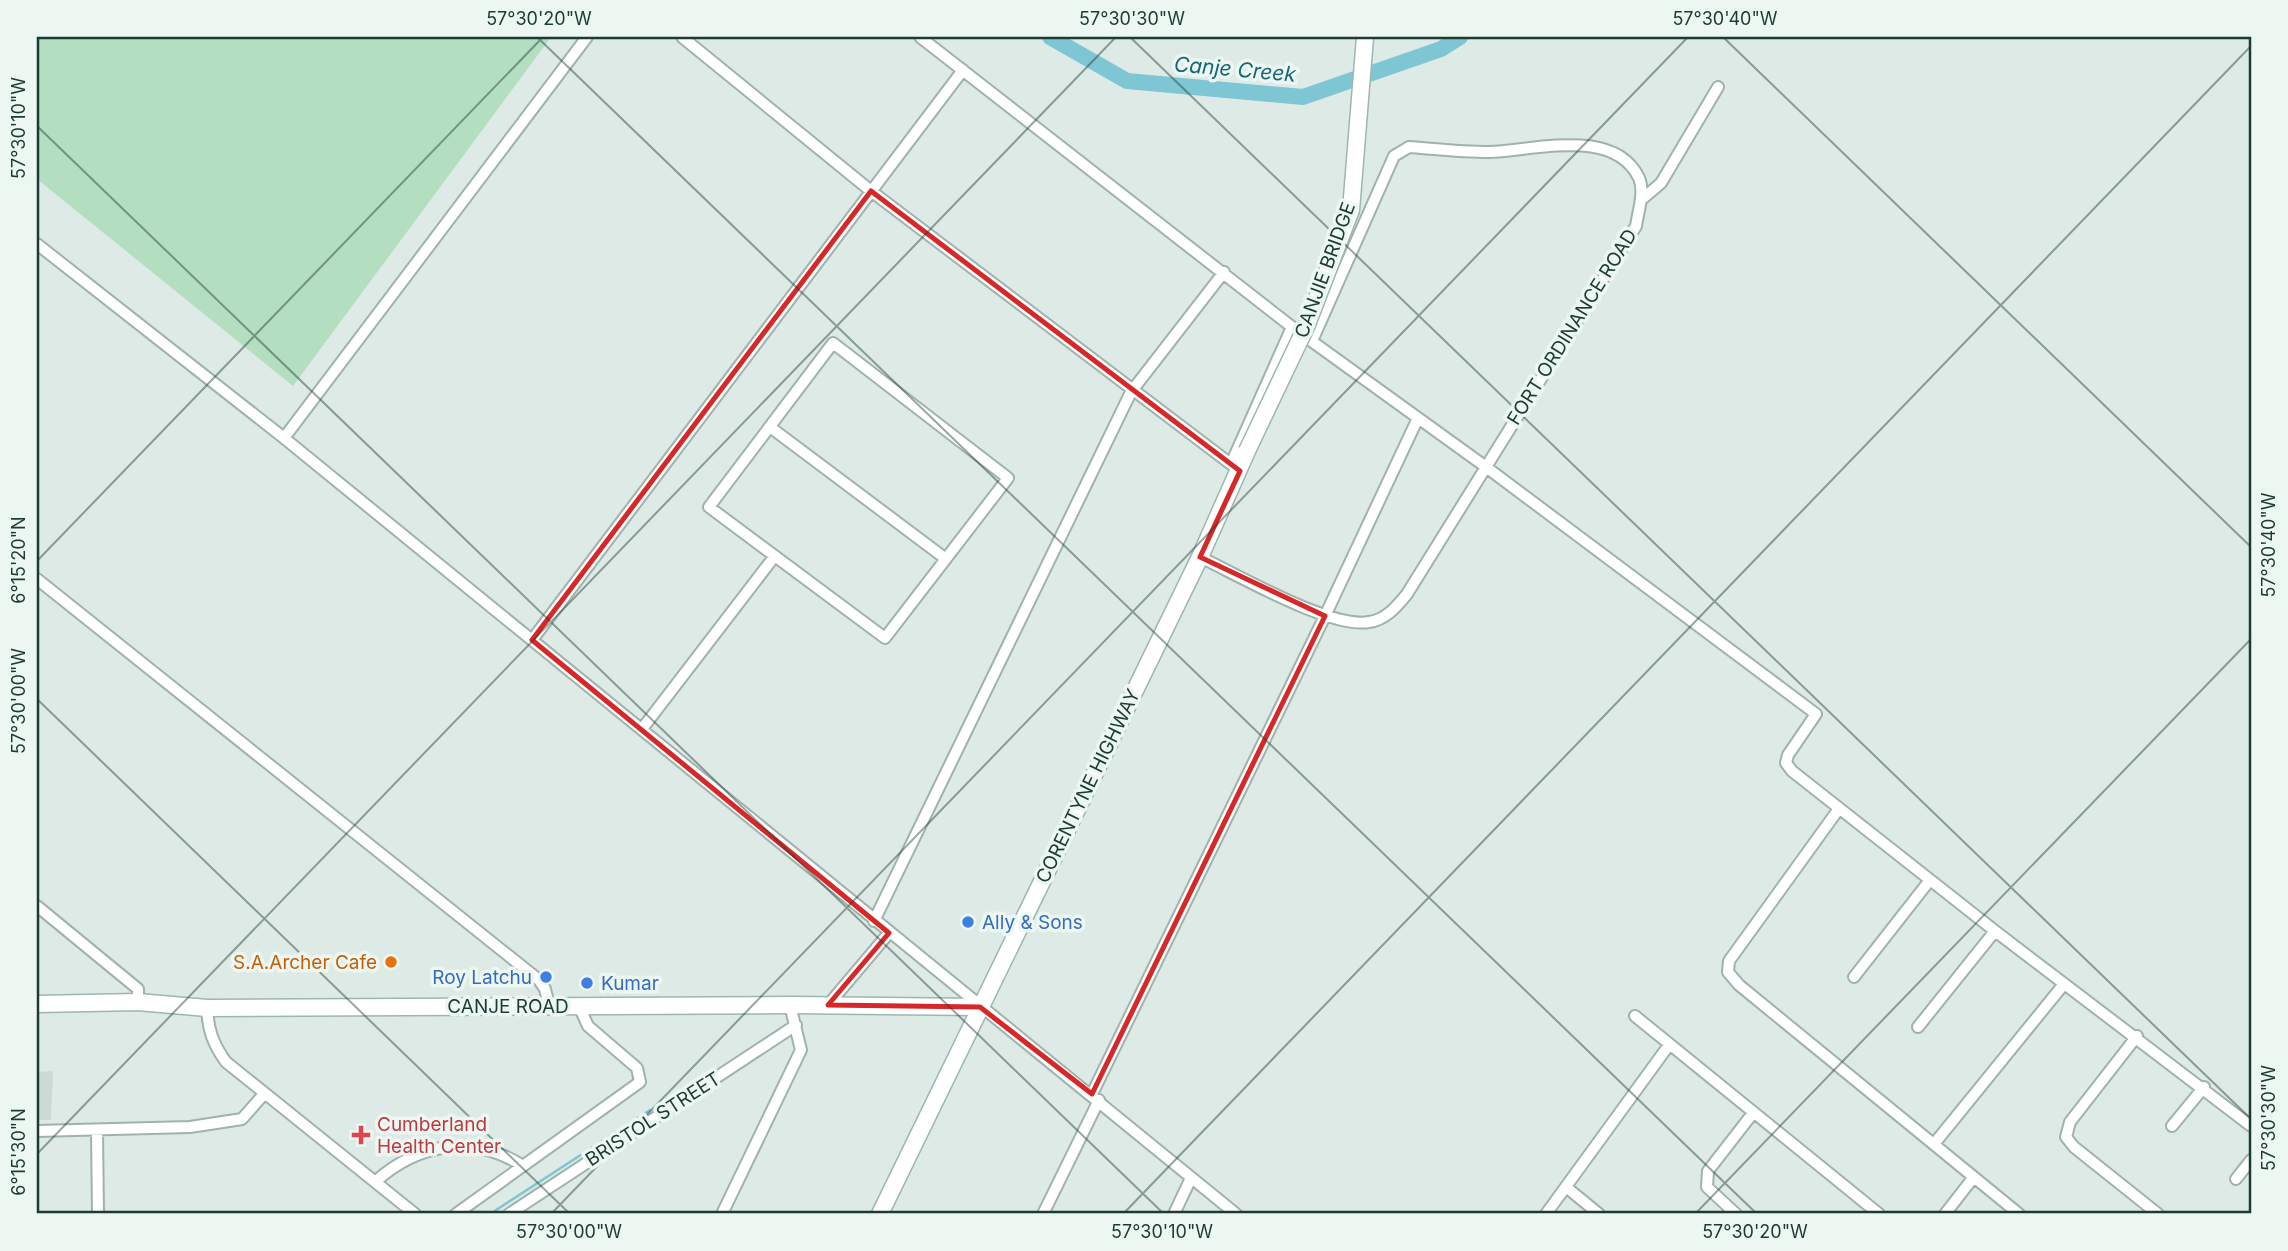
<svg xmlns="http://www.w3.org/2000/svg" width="2288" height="1251" viewBox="0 0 2288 1251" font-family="Inter,sans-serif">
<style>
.built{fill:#cbdad4}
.green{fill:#b3dec0}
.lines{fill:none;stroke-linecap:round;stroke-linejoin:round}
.stream{stroke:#7fc6d5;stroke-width:2.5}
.river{stroke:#7fc6d5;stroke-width:16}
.street-casing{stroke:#a0b2ac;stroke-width:14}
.secondary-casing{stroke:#9bb7ae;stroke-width:19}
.street{stroke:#fff;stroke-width:10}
.secondary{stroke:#fff;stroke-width:16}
.secondary-bridge-casing{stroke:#9bb7ae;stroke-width:19;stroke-linecap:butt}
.secondary-bridge{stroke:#fff;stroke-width:16}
.marked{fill:none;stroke:#d62828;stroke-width:5;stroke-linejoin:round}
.ticks{fill:none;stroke:#1d3b34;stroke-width:2;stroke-opacity:0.45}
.shop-dot{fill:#3f7fe0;stroke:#edf7f2;stroke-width:2.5}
.food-dot{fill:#e8710a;stroke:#edf7f2;stroke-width:2.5}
.health-dot{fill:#e0444e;stroke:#edf7f2;stroke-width:2.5}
.labels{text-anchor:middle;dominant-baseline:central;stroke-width:7;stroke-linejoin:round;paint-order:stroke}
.street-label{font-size:19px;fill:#1d3b34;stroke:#edf7f2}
.shop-label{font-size:19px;fill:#366cbe;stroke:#edf7f2;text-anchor:start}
.food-label{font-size:19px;fill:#c56008;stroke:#edf7f2;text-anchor:end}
.health-label{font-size:19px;fill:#be3a42;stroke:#edf7f2;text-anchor:start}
.water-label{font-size:21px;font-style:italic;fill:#13677b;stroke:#edf7f2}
.neatline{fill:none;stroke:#1d3b34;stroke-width:2.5}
.ticks-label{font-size:18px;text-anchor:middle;fill:#1d3b34}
</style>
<rect width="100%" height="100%" fill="#ddeae5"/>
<!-- built -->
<path class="built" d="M53 1071 51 1120H37V1072Z"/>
<!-- green -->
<path class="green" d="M37 37H551L293 386 37 179Z"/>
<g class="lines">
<!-- stream -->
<path class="stream" d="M490 1214 650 1110"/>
<!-- river -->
<path class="river" d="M1050 37 1127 81 1303 97 1441 49 1460 37"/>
<!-- street casing -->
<g class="street-casing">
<path id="street" d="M682 37 871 191 1240 471
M920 37 1292 327 1486 467 1816 714 1788 755 1786 763 1792 771 1995 931 2251 1126
M1641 200 1661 183 1718 87
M37 244 284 438 1236 1214
M833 343 1008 478 885 638 709 507Z
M770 427 946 559
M284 438 587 37
M1231 464 1292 327
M1200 557C1238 575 1331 629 1369 622 1386 620 1397 606 1407 594L1636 226C1638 212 1645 192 1639 178 1614 126 1533 151 1489 152 1463 152 1435 149 1409 147L1394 156 1312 341
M37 579 539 980 545 989 549 1006
M532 640 963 70
M642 729 774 557
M1838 810 1729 961 1728 972 1739 985 2019 1214
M37 906 138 989V1002
M874 921 1131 392 1224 272
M1854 977 1930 880
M828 1005 889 933
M207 1008C208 1030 213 1044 226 1062L415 1214
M1635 1016 1879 1214
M1918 1027 1995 931
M2137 1036 2070 1122 2066 1137 2074 1147 2158 1214
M1092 1094 1325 616 1418 418
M2172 1126 2204 1087
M37 1131 190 1127 242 1119 264 1094
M97 1132 98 1214
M1934 1144 2064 984
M2236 1179 2251 1160
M376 1181C419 1143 473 1134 523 1166
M1566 1187 1599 1214
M456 1214 640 1082 637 1068 588 1026 579 1006
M509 1214 796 1025
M722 1214 801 1050 790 1005
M1043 1214 1099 1100
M1174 1214 1191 1178
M1546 1214 1669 1045
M1736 1214 1707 1187 1708 1171 1753 1113
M1945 1214 1973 1178"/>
</g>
<!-- secondary casing -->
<g class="secondary-casing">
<path id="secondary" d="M37 1004 138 1002 207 1008 790 1005 980 1007
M880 1214 1200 557 1247 451"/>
</g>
<!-- street -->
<use href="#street" class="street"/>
<!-- secondary -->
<use href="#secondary" class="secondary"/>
<!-- secondary-bridge casing -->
<g class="secondary-bridge-casing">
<path id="secondary-bridge" d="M1247 451 1306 327 1351 210 1365 37"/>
</g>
<!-- secondary-bridge -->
<use href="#secondary-bridge" class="secondary-bridge"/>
</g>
<!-- marked area -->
<path class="marked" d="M871 191 1240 471 1200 557 1325 616 1092 1094 980 1007 828 1005 889 933 532 640Z"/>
<!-- ticks -->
<path class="ticks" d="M537 37 1757 1214M1130 37 2251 1119M1723 37 2251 547M37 126 1164 1214M37 561 543 37M37 699 570 1214M37 1154 1116 37M551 1214 1688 37M1123 1214 2251 46M1695 1214 2251 639"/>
<!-- markers -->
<g class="shop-dot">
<circle cx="968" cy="922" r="7"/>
<circle cx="546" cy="977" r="7"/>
<circle cx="587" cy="983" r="7"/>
</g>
<circle class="food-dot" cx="391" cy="962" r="7"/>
<path class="health-dot" d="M357.5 1124.5h7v7h7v7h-7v7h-7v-7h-7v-7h7z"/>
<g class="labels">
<!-- street labels -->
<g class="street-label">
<text transform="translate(1325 270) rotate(-70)">CANJIE BRIDGE</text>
<text transform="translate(1572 327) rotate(-58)">FORT ORDINANCE ROAD</text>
<text transform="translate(1088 786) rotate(-64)">CORENTYNE HIGHWAY</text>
<text x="508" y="1006">CANJE ROAD</text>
<text transform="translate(653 1119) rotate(-33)">BRISTOL STREET</text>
</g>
<!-- shop labels -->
<g class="shop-label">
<text x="982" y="922">Ally &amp; Sons</text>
<text x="532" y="977" text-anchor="end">Roy Latchu</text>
<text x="601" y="983">Kumar</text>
</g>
<!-- food labels -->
<g class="food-label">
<text x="377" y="962">S.A.Archer Cafe</text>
</g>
<!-- health labels -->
<g class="health-label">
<text x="377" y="1124">Cumberland<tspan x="377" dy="22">Health Center</tspan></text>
</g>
<!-- water labels -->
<g class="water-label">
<text transform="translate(1235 69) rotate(5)">Canje Creek</text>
</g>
</g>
<!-- border -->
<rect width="2288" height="1251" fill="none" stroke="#edf7f2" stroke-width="77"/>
<rect x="38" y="38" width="2212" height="1174" class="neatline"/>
<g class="ticks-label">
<text x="539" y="25">57°30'20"W</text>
<text x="1132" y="25">57°30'30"W</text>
<text x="1725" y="25">57°30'40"W</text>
<text transform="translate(19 128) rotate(-90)" y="6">57°30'10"W</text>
<text transform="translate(2269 545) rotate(-90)" y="6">57°30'40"W</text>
<text transform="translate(19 560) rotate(-90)" y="6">6°15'20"N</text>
<text transform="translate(19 701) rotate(-90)" y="6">57°30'00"W</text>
<text transform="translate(2269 1118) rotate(-90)" y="6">57°30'30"W</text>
<text transform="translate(19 1152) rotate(-90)" y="6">6°15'30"N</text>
<text x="569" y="1238">57°30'00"W</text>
<text x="1162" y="1238">57°30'10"W</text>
<text x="1755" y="1238">57°30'20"W</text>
</g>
</svg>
